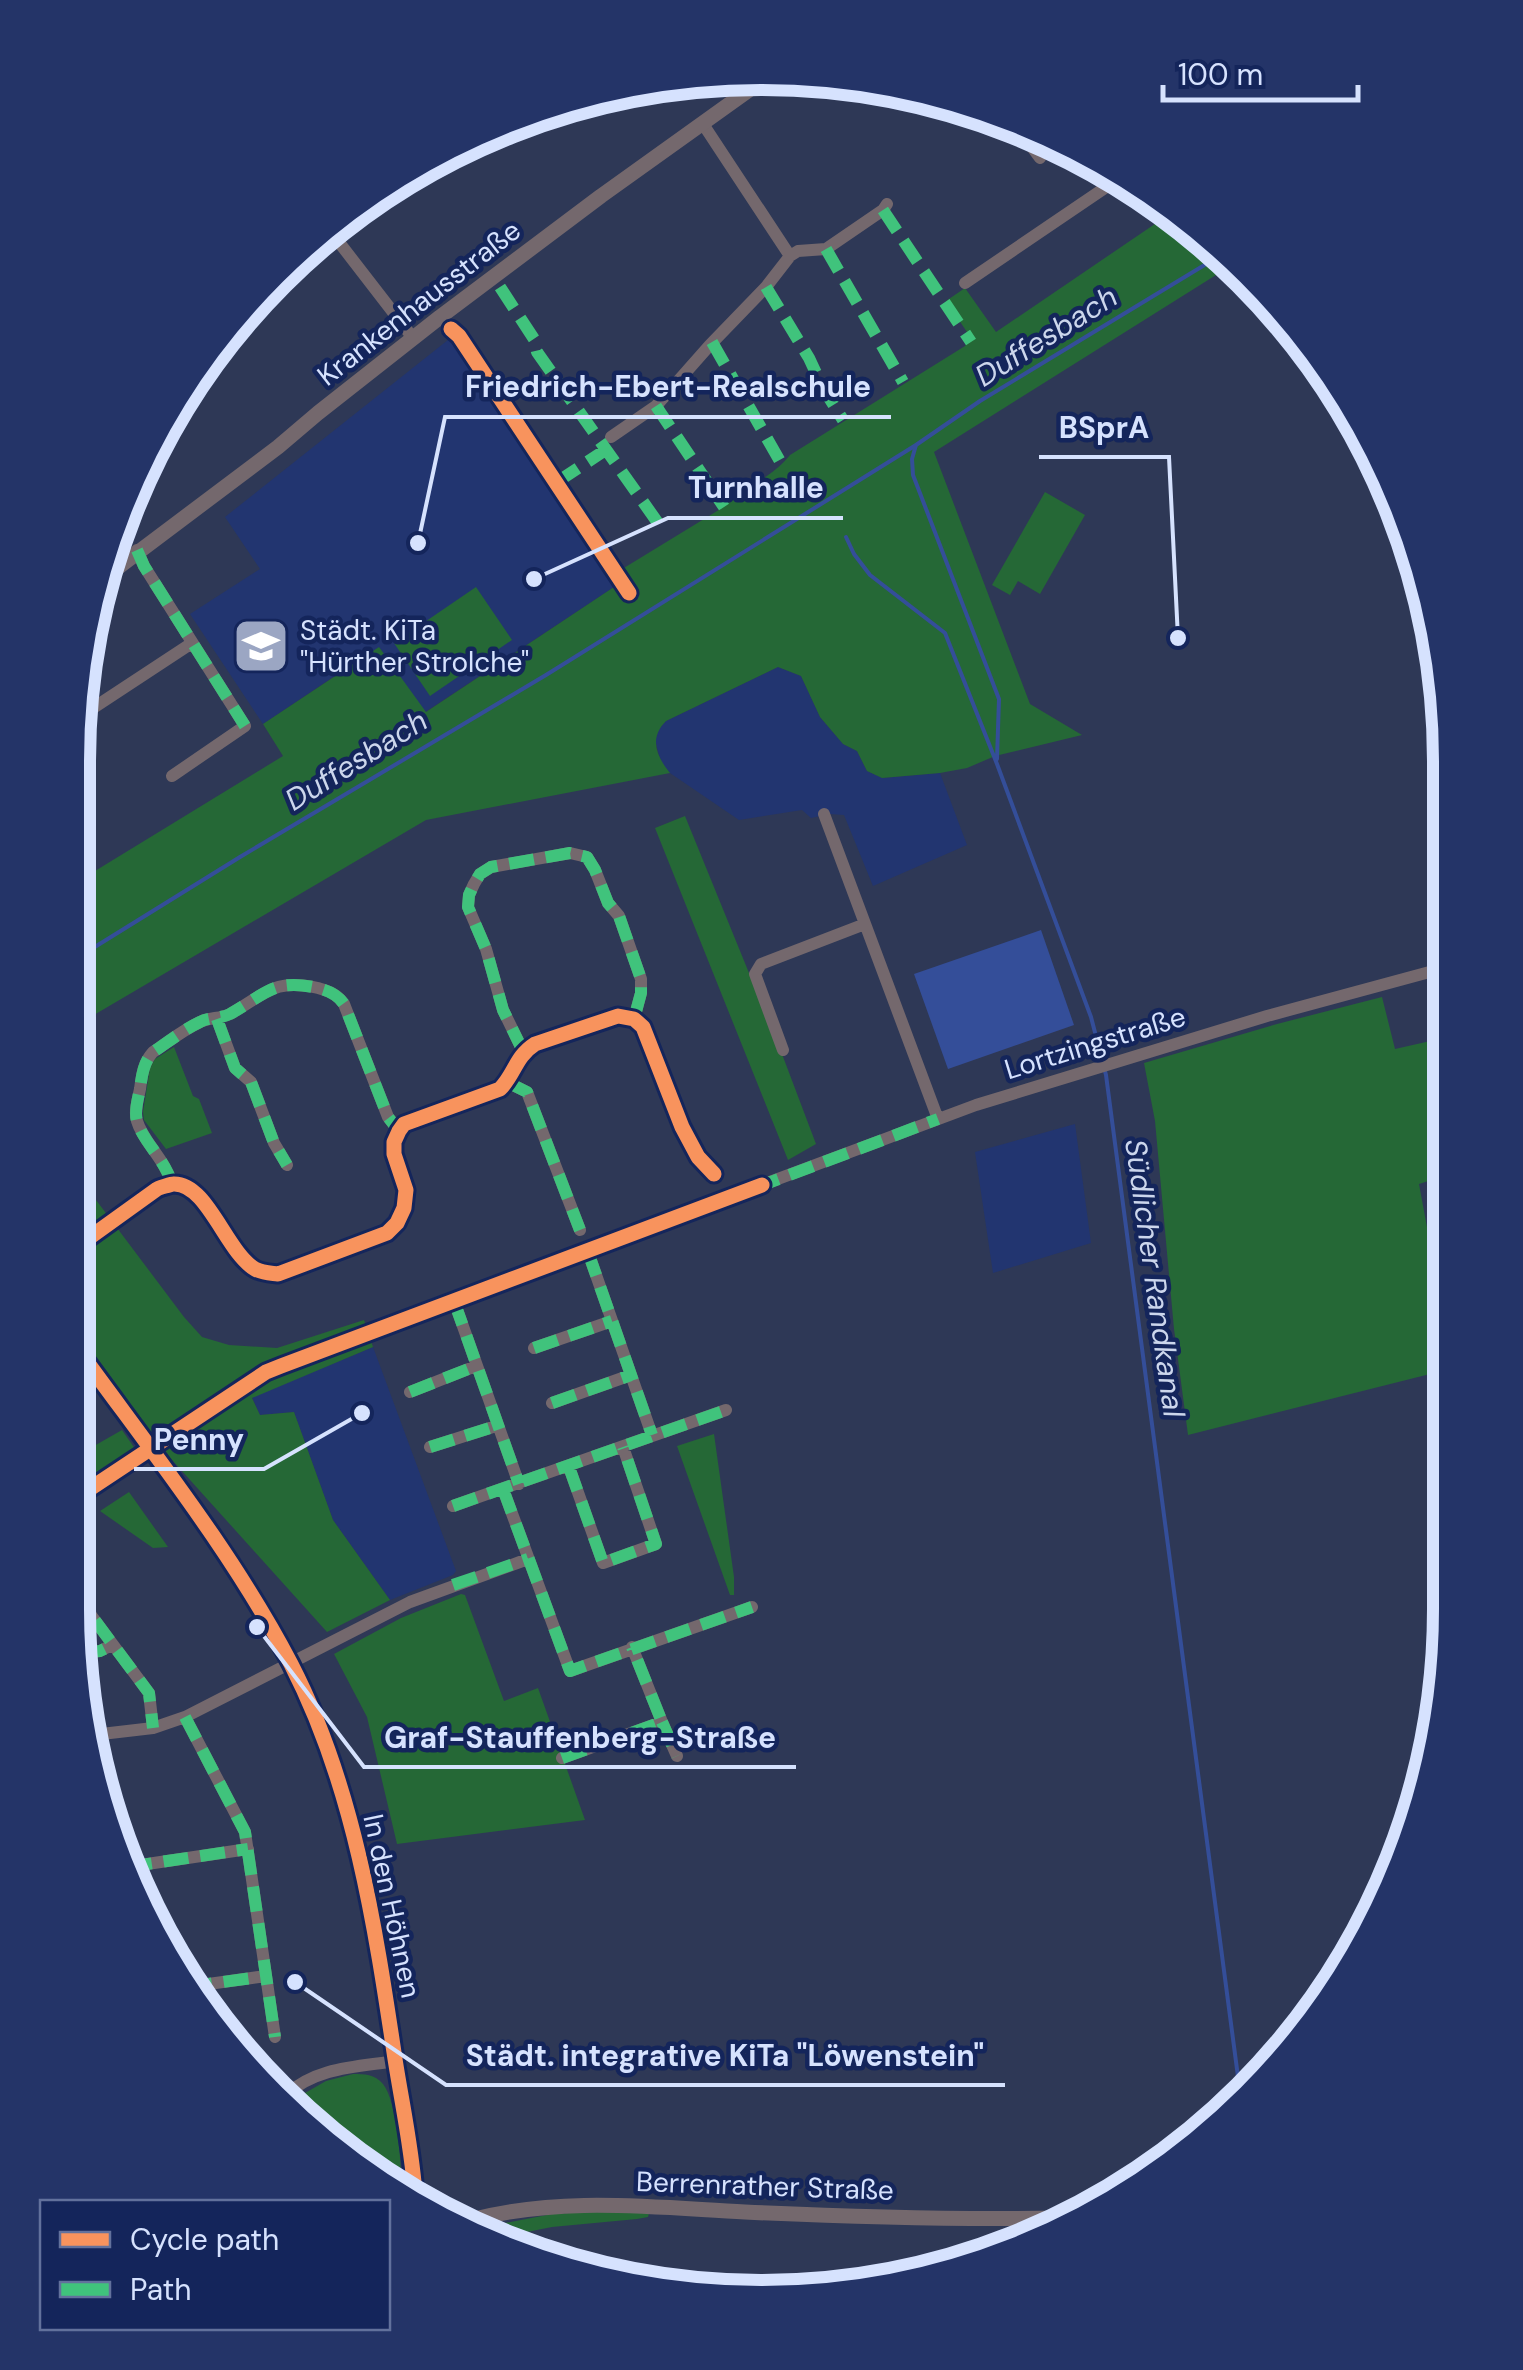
<svg xmlns="http://www.w3.org/2000/svg" width="1523" height="2370" viewBox="0 0 1523 2370" font-family="'DM Sans',sans-serif">
<style>
.built{fill:#223570}
.green{fill:#256836}
.water{fill:#344e99}
.lines{fill:none;stroke-linecap:round;stroke-linejoin:round}
.stream{stroke:#344e99;stroke-width:4}
.minor{stroke:#74686d;stroke-width:12}
.tertiary{stroke:#74686d;stroke-width:15}
.quiet{stroke:#40c37c;stroke-width:12;stroke-dasharray:25 12;stroke-linecap:butt}
.cycleway-casing{stroke:#14255b;stroke-width:21}
.cycleway{stroke:#f8935d;stroke-width:15}
.labels{text-anchor:middle;dominant-baseline:central;stroke-width:9;stroke-linejoin:round;paint-order:stroke}
.street-label{font-size:28px;fill:#d6e2fe;stroke:#14255b}
.poi-label{font-size:28px;fill:#d6e2fe;stroke:#14255b;text-anchor:start}
.water-label{font-size:30px;font-style:italic;fill:#ccd6ec;stroke:#14255b}
.rim{fill:none;stroke:#d6e2fe;stroke-width:12}
.leader{fill:none;stroke:#d6e2fe;stroke-width:4}
.callout-dot{fill:#d6e2fe;stroke:#14255b;stroke-width:4}
.callout-label{font-size:30px;text-anchor:middle;font-weight:bold;fill:#d6e2fe;stroke:#14255b;stroke-width:9;stroke-linejoin:round;paint-order:stroke}
</style>
<rect width="100%" height="100%" fill="#2e3856"/>
<!-- built -->
<path class="built" d="M453 336 620 583 425 712 333 677 263 724 190 614 260 569 225 517Z
M778 667 801 676 820 717 843 744 857 751 867 771 883 778 940 773 967 845 873 886 844 815 830 814 811 818 802 810 739 820 670 773 661 762 655 740 658 730 666 721Z
M1075 1124 1091 1243 993 1273 975 1152Z
M373 1347 456 1571 453 1575 390 1600 333 1520 294 1412 260 1415 252 1397Z"/>
<!-- green -->
<path class="green" d="M1174 211 1181 215 1232 265 934 452 1030 704 1082 735 995 756 967 768 940 773 882 778 867 771 857 751 843 744 820 717 801 676 778 667 666 721C649 738 656 756 670 773L426 820 82 1022 76 1053 77 882 283 756 263 724 379 647 426 712 620 583 614 574 722 508C743 488 772 478 790 455L965 346 971 338 946 301 965 288 996 332Z
M1045 492 1085 515 1040 594 1018 581 1010 595 992 585Z
M476 587 512 640 430 696 394 643Z
M685 816 782 1054 816 1144 788 1160 655 828Z
M1382 997 1395 1049 1448 1037 1447 1175 1419 1184 1429 1238 1447 1236 1446 1318 1444 1319 1446 1370 1188 1435 1174 1329 1155 1121 1144 1063 1277 1024Z
M174 1047 193 1096 199 1099 212 1133 166 1149 144 1120 143 1112 150 1068 155 1059Z
M75 1172 184 1317 202 1337 229 1345 277 1348 364 1320 373 1347 252 1398 260 1415 294 1412 333 1520 390 1600 327 1632 163 1450 74 1326Z
M122 1430 138 1453 73 1496V1458Z
M714 1434 734 1577V1595H730L677 1446Z
M129 1492 168 1547 153 1548 100 1511Z
M461 1594 465 1595 504 1701 538 1688 585 1820 397 1844 367 1717 334 1654 401 1618Z
M353 2074C364 2074 375 2074 383 2084 397 2101 401 2164 402 2187L343 2155 291 2101 326 2081Z
M605 2211 649 2213 648 2217 637 2219 552 2227 496 2238 479 2228 552 2214Z"/>
<!-- water -->
<path class="water" d="M1041 930 1074 1025 948 1069 914 974Z"/>
<g class="lines">
<!-- stream -->
<path class="stream" d="M916 445 912 459 913 475 999 699 997 759
M846 537 854 554 870 575 945 633 997 764 1091 1017 1106 1075 1240 2092
M77 958 240 857 546 675 916 445 980 401 1221 255"/>
<!-- minor -->
<path class="minor" d="M703 124 790 256
M1015 124 1040 158
M328 228 413 338
M965 283 1121 177
M611 437 656 406 709 346 766 287 790 256 798 251 826 249 883 210 887 204
M137 550 144 566 245 726 172 776
M78 718 192 643
M824 814 938 1119
M217 1019 235 1068 251 1082 274 1143 287 1165
M783 1050 755 974 761 964 865 924
M523 1051 503 1010 486 949 468 907 469 895 474 884 480 874 491 867 570 853 587 857 595 870 608 903 619 916 641 979V993L634 1019
M507 1082 527 1092 580 1230
M172 1184C165 1159 143 1142 137 1121 134 1111 138 1099 140 1089 142 1075 143 1063 153 1052 168 1042 183 1030 200 1022 209 1017 220 1019 230 1014 266 994 273 978 318 988 329 991 337 994 344 1004L388 1117 399 1131
M762 1185 976 1105 1267 1016 1448 967
M75 1248 157 1189C158 1188 172 1184 173 1184 207 1182 226 1252 255 1269 262 1273 270 1273 278 1274L387 1233 397 1223 404 1208 406 1190 394 1154V1142L399 1131 404 1124 500 1089C515 1074 515 1057 535 1044L618 1016 634 1019 643 1027 682 1127 698 1157 714 1174
M588 1252 652 1435
M454 1301 519 1484
M534 1348 612 1321
M410 1392 476 1366
M552 1403 631 1375
M430 1447 496 1426
M569 1467 603 1563 656 1544 623 1447
M503 1489 570 1671 752 1607
M453 1506 726 1410
M73 1591 149 1693 153 1728
M80 1653 100 1651 112 1645
M185 1717 245 1832 275 2037
M662 1722 677 1756
M93 1735 153 1728 185 1717 410 1602 528 1559
M562 1758 662 1722 632 1647
M127 1867 248 1849
M187 1987 266 1976
M286 2095C316 2067 357 2067 396 2061"/>
<!-- tertiary -->
<path class="tertiary" d="M104 578 278 447 318 413 440 317 601 196 770 75
M74 1344C149 1448 232 1551 291 1664 354 1786 375 1925 395 2059 402 2104 412 2149 415 2194
M466 2221C561 2196 649 2207 745 2212 851 2217 958 2220 1064 2218"/>
<!-- quiet -->
<path class="quiet" d="M883 210 971 342
M826 249 903 382
M500 287 534 339 537 352 658 523
M766 287 809 358 823 388 843 420
M712 342 781 463
M656 406 724 507
M557 482 607 449
M137 550 144 566 245 726
M217 1019 235 1068 251 1082 274 1143 287 1165
M523 1051 503 1010 486 949 468 907 469 895 474 884 480 874 491 867 570 853 587 857 595 870 608 903 619 916 641 979V993L634 1019
M507 1082 527 1092 580 1230
M172 1184C165 1159 143 1142 137 1121 134 1111 138 1099 140 1089 142 1075 143 1063 153 1052 168 1042 183 1030 200 1022 209 1017 220 1019 230 1014 266 994 273 978 318 988 329 991 337 994 344 1004L388 1117 399 1131
M755 1188 938 1119
M588 1252 652 1435
M454 1301 519 1484
M534 1348 612 1321
M410 1392 476 1366
M552 1403 631 1375
M430 1447 496 1426
M569 1467 603 1563 656 1544 623 1447
M503 1489 570 1671 752 1607
M453 1506 726 1410
M453 1585 528 1559
M73 1591 149 1693 153 1728
M80 1653 100 1651 112 1645
M185 1717 245 1832 275 2037
M662 1722 677 1756
M562 1758 662 1722 632 1647
M127 1867 248 1849
M187 1987 266 1976"/>
<!-- cycleway casing -->
<g class="cycleway-casing">
<path id="cycleway" d="M451 329 459 336 629 593
M75 1248 157 1189C158 1188 172 1184 173 1184 207 1182 226 1252 255 1269 262 1273 270 1273 278 1274L387 1233 397 1223 404 1208 406 1190 394 1154V1142L399 1131 404 1124 500 1089C515 1074 515 1057 535 1044L618 1016 634 1019 643 1027 682 1127 698 1157 714 1174
M74 1344C149 1448 232 1551 291 1664 354 1786 375 1925 395 2059 402 2104 412 2149 415 2194
M73 1500 266 1372 281 1366 762 1185"/>
</g>
<!-- cycleway -->
<use href="#cycleway" class="cycleway"/>
</g>
<!-- icons -->
<defs>
<g id="school-square" transform="scale(2.875)"><rect x="-9" y="-9" width="18" height="18" rx="4" fill="#9ba6c3" stroke="#14255b"/><path d="M0-5L7-2L0 1L-7-2ZM-4 1L0 2.5L4 1V4Q0 6-4 4Z" fill="#fff"/></g>
</defs>
<g fill-rule="evenodd">
<use href="#school-square" x="261" y="646"/>
</g>
<g class="labels">
<!-- street labels -->
<g class="street-label">
<text transform="translate(419 303) rotate(-38)">Krankenhausstraße</text>
<text transform="translate(1095 1043) rotate(-17)">Lortzingstraße</text>
<text transform="translate(392 1906) rotate(78)">In den Höhnen</text>
<text transform="translate(765 2186) rotate(2)">Berrenrather Straße</text>
</g>
<!-- poi labels -->
<g class="poi-label">
<text x="300" y="630">Städt. KiTa<tspan x="300" dy="32">"Hürther Strolche"</tspan></text>
</g>
<!-- water labels -->
<g class="water-label">
<text transform="translate(1046 336) rotate(-32)">Duffesbach</text>
<text transform="translate(356 760) rotate(-32)">Duffesbach</text>
<text transform="translate(1155 1278) rotate(82)">Südlicher Randkanal</text>
</g>
</g>
<!-- crop -->
<path d="M0 0H1523V2370H0ZM761 90H762A671 671 0 0 1 1433 761V1609A671 671 0 0 1 762 2280H761A671 671 0 0 1 90 1609V761A671 671 0 0 1 761 90Z" fill="#243468" fill-rule="evenodd"/>
<path class="rim" d="M761 90H762A671 671 0 0 1 1433 761V1609A671 671 0 0 1 762 2280H761A671 671 0 0 1 90 1609V761A671 671 0 0 1 761 90Z"/>
<!-- callouts -->
<path class="leader" d="M418 543L445 417H891M1178 638L1169 457H1039M534 579L668 518H843M362 1413L264 1469H134M257 1627L364 1767H796M295 1982L446 2085H1005"/>
<g class="callout-dot">
<circle cx="418" cy="543" r="10"/>
<circle cx="1178" cy="638" r="10"/>
<circle cx="534" cy="579" r="10"/>
<circle cx="362" cy="1413" r="10"/>
<circle cx="257" cy="1627" r="10"/>
<circle cx="295" cy="1982" r="10"/>
</g>
<g class="callout-label">
<text x="668" y="397">Friedrich-Ebert-Realschule</text>
<text x="1104" y="438">BSprA</text>
<text x="756" y="498">Turnhalle</text>
<text x="199" y="1450">Penny</text>
<text x="580" y="1748">Graf-Stauffenberg-Straße</text>
<text x="725" y="2066">Städt. integrative KiTa "Löwenstein"</text>
</g>
<!-- legend -->
<rect x="40" y="2200" width="350" height="130" fill="#14255b" stroke="#62719c" stroke-width="2.5"/>
<rect x="60" y="2232" width="50" height="15" fill="#f8935d" stroke="#62719c" stroke-width="2.5"/>
<text x="130" y="2250" font-size="30" fill="#d6e2fe">Cycle path</text>
<rect x="60" y="2282" width="50" height="15" fill="#40c37c" stroke="#62719c" stroke-width="2.5"/>
<text x="130" y="2300" font-size="30" fill="#d6e2fe">Path</text>
<!-- scale -->
<path d="M1163 85v15h195v-15" fill="none" stroke="#d6e2fe" stroke-width="5"/>
<text x="1178" y="85" font-size="30" fill="#d6e2fe" stroke="#14255b" stroke-width="8" paint-order="stroke">100 m</text>
</svg>
